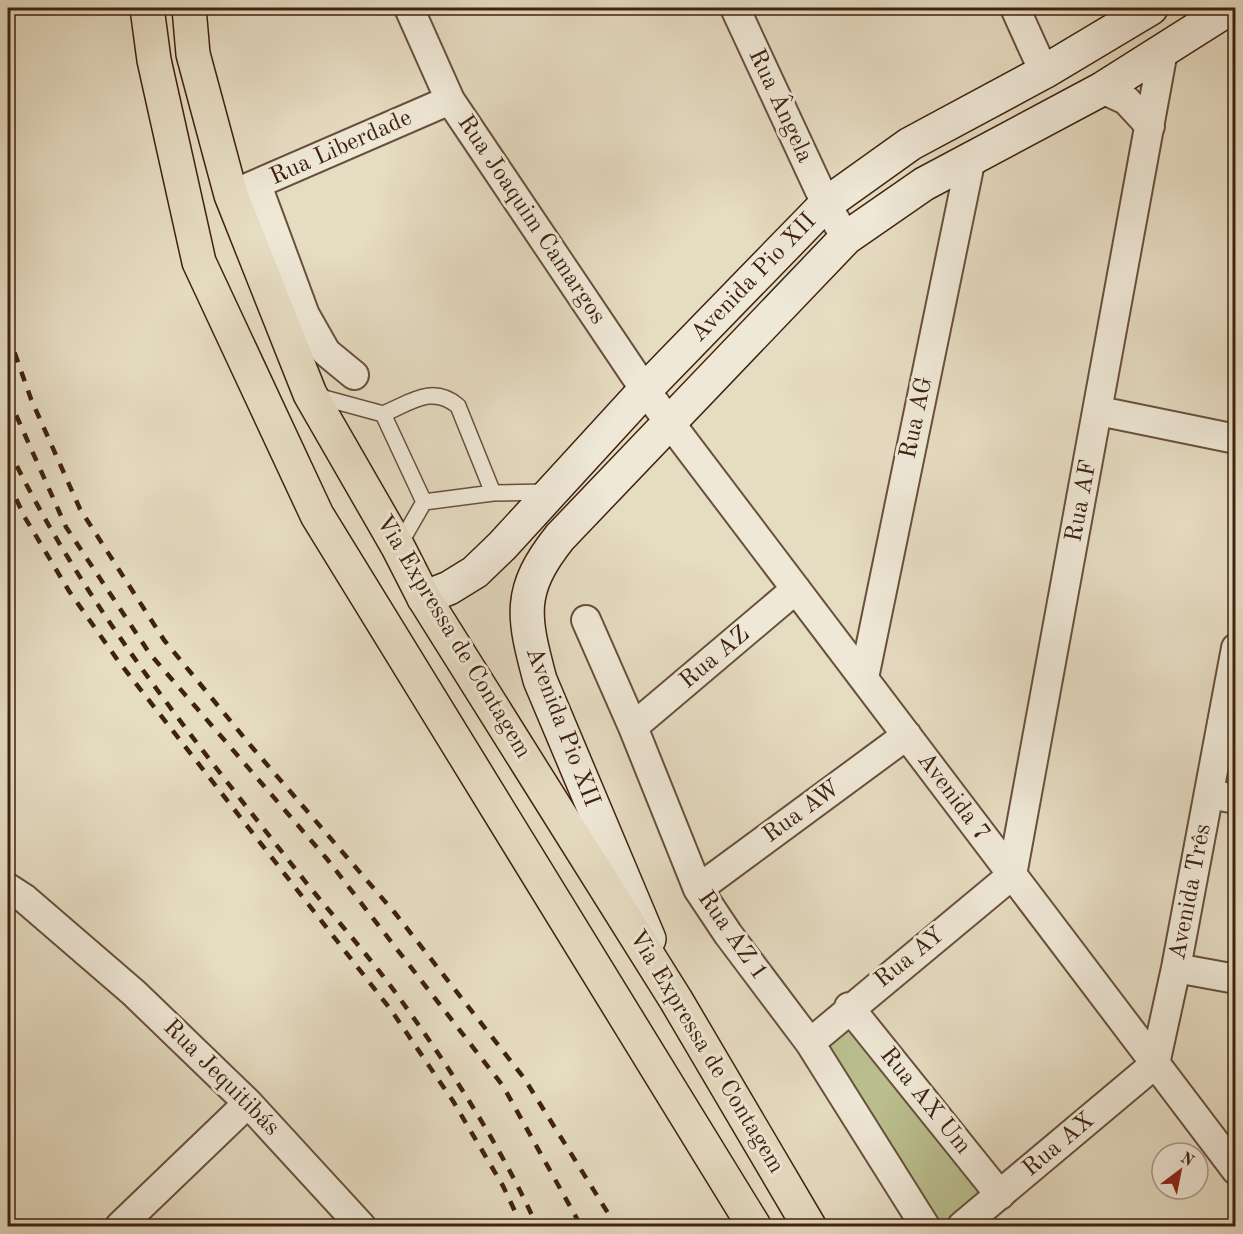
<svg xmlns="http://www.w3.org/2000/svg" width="1243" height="1234" viewBox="0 0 1243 1234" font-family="'Old Standard TT',serif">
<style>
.green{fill:#bbbf8f;stroke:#7d704e;stroke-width:1.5}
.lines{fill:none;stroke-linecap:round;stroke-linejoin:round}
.service-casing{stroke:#69503b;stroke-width:18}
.minor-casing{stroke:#69503b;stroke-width:32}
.secondary-casing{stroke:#3f220e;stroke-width:36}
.trunk-casing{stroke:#3f220e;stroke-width:36}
.service{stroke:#efe8d7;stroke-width:15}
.minor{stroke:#efe8d7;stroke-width:28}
.secondary{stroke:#efe8d7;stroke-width:33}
.trunk{stroke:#e6dcc2;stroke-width:33}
.rail{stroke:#3f220e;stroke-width:4.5;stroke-dasharray:10 10;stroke-linecap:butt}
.labels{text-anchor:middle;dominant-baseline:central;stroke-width:6;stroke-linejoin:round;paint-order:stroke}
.street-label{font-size:24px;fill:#3f220e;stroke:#efe8d7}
</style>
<rect width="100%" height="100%" fill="#e6dcc2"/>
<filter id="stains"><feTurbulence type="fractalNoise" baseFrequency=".00333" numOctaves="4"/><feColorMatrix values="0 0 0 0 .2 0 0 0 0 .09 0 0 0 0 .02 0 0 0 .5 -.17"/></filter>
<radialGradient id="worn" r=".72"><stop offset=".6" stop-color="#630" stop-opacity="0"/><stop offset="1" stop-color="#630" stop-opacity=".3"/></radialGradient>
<!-- green -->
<path class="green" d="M849 1009 997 1195 960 1226H927L814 1039Z"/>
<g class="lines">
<!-- service casing -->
<g class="service-casing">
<path id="service" d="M313 395 383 414 424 502 398 547
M383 414C410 403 432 384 458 406L493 493
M424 502 493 493 548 492"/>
</g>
<!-- minor casing -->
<g class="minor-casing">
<path id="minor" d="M409 8 450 100 645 390 1236 1170
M735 8 826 204 846 238
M1015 8 1044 72
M1102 89 1126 100 1150 126
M257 185 305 315 326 352 354 375
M231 195 450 100
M1099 411 1236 439
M586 620 633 727 698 889 728 934 810 1043 925 1226
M864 678 971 158
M633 727 796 589
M1209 794 1236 799
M8 888 25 899 134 993 248 1103 361 1226
M698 889 907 735
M1176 968 1236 979
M849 1007 1000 1195
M810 1043 1012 875 1163 51
M120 1226 248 1103
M962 1226 1155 1064 1176 968 1236 648"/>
</g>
<!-- secondary casing -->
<g class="secondary-casing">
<path id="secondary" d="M424 598 449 588 475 572 502 546 645 390 826 204 910 144 1044 72 1151 8
M649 939 540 680C523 616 517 591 560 537L846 238 924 184 1102 89 1230 8"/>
</g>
<!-- trunk casing -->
<g class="trunk-casing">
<path id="trunk" d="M147 8 154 60 199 262 317 515 754 1226
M189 8 193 54 231 195 310 394 398 547 424 598 676 1000 809 1226"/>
</g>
<!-- service -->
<use href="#service" class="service"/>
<!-- minor -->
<use href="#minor" class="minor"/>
<!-- secondary -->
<use href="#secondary" class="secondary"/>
<!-- trunk -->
<use href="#trunk" class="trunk"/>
<!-- rail -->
<path class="rail" d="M8 334 31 399 80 509 164 640 251 746 395 913 524 1078 616 1226
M8 397 66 527 150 654 327 859 503 1086 581 1226
M8 448C85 608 199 746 308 885 340 924 374 962 403 1003 454 1074 501 1147 537 1226
M8 481 24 516 69 591 119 662 391 1010 453 1101 503 1186 522 1226"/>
</g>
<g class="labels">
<!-- street labels -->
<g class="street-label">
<text transform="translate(780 106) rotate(65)">Rua Ângela</text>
<text transform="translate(341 148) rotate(-24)">Rua Liberdade</text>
<text transform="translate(531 220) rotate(56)">Rua Joaquim Camargos</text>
<text transform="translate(754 278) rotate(-46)">Avenida Pio XII</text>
<text transform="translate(917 418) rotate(-78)">Rua AG</text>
<text transform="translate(1082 501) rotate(-79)">Rua AF</text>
<text transform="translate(453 637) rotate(59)">Via Expressa de Contagem</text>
<text transform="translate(715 658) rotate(-40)">Rua AZ</text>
<text transform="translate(562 727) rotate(69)">Avenida Pio XII</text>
<text transform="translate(953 797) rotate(53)">Avenida 7</text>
<text transform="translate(802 812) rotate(-36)">Rua AW</text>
<text transform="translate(1191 892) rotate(-79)">Avenida Três</text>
<text transform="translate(732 936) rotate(55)">Rua AZ 1</text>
<text transform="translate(910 958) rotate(-39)">Rua AY</text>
<text transform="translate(706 1052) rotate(59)">Via Expressa de Contagem</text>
<text transform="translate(221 1078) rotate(45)">Rua Jequitibás</text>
<text transform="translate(925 1101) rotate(51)">Rua AX Um</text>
<text transform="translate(1059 1145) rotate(-40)">Rua AX</text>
</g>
</g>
<!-- margin -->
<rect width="1243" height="1234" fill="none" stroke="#e6dcc2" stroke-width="30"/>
<rect x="9" y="9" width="1225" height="1216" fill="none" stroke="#3f220e" stroke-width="3"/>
<rect x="15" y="15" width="1213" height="1204" fill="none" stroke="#3f220e" stroke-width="1.5"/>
<!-- north arrow -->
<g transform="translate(1180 1171) rotate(32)"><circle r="28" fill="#efe8d7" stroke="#a99987" stroke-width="1.5"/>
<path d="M0-4.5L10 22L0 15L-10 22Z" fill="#8f2418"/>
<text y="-9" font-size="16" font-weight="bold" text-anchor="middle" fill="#3f220e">N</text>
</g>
<rect width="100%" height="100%" filter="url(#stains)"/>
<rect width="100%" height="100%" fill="url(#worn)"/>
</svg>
